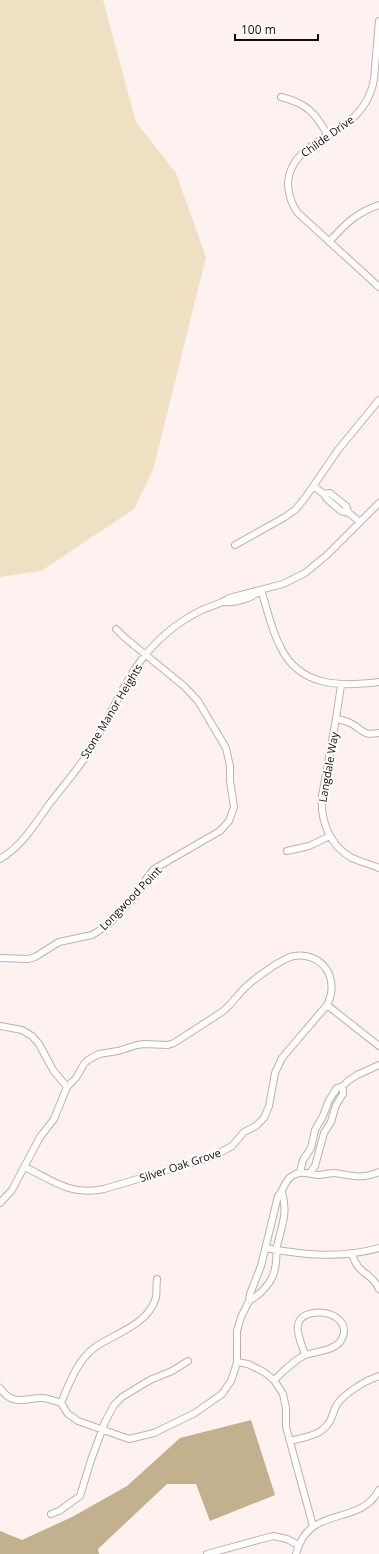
<svg xmlns="http://www.w3.org/2000/svg" width="379" height="1554" viewBox="0 0 379 1554" font-family="'Open Sans',sans-serif">
<style>
.green{fill:#f0e0c3}
.forest{fill:#c3b18d}
.lines{fill:none;stroke-linecap:round;stroke-linejoin:round}
.minor-casing{stroke:#c1b0aa;stroke-width:8}
.minor{stroke:#fff;stroke-width:6}
.labels{text-anchor:middle;dominant-baseline:central;stroke-width:4;stroke-linejoin:round;paint-order:stroke}
.street-label{font-size:11px;fill:#110b09;stroke:#fff}
</style>
<rect width="100%" height="100%" fill="#fdf2ef"/>
<!-- green -->
<path class="green" d="M0 0H103L136 122 176 173 206 257 153 470 134 509 41 571 0 577Z"/>
<!-- forest -->
<path class="forest" d="M251 1420 275 1495 210 1521 196 1484H167L98 1549 99 1554H0V1531L22 1540 72 1517 127 1486 180 1438Z"/>
<g class="lines">
<!-- minor casing -->
<g class="minor-casing">
<path id="minor" d="M379 21 374 79C372 92 365 106 355 116 333 138 291 146 288 182 288 194 291 204 298 213L379 287
M281 97C306 103 316 113 328 136
M329 242C344 225 357 212 379 205
M313 486 324 494 327 499 341 511 349 513 360 522
M324 494 330 493 346 506 349 513
M235 545 285 517 295 510 305 498 338 450 379 400
M261 590C267 608 271 629 280 646 299 687 340 687 379 682
M224 602C237 603 251 599 261 590
M341 685 336 719 322 796C320 821 330 846 352 858 361 862 370 864 379 868
M336 719C342 720 347 721 352 724 364 731 363 736 379 733
M287 851 309 846 330 836
M0 859C22 846 35 824 50 803 64 785 80 767 92 747 110 717 123 683 145 655 161 636 179 621 202 610 211 606 221 604 229 598L283 584 305 573 327 555 379 503
M0 958 28 959 35 957 59 942 92 935 97 932 109 924 139 892 146 879 154 869 220 831 229 821 234 807 230 781V766L226 748 198 701 185 687 124 637 116 629
M327 1005 379 1046
M0 1026 22 1030 32 1036 39 1044 53 1070 67 1087
M300 1172 303 1160 311 1148 315 1130 323 1116 329 1100 337 1088 343 1086 348 1081 357 1075 379 1065
M310 1173 315 1166 324 1133 331 1122 336 1105 343 1094V1086
M0 1203 12 1190 40 1137 54 1119 67 1087 76 1078 84 1064 88 1060 99 1054 118 1051 137 1045 144 1044 168 1045 174 1043 222 1012C230 1006 234 999 241 992 249 982 282 958 294 956 324 952 340 980 327 1005L282 1058 275 1073 269 1106 264 1118 256 1126 244 1132 232 1146 212 1157 104 1189C71 1196 53 1181 25 1167
M266 1248C304 1255 340 1259 379 1248
M352 1253C357 1275 372 1272 379 1289
M157 1279C156 1285 157 1292 156 1297 149 1325 113 1334 94 1348 77 1361 69 1384 61 1403L68 1414 78 1421 129 1439 154 1433 195 1413 222 1394 231 1381 235 1369 237 1362V1331L241 1317 249 1301 250 1294 261 1266 278 1196C284 1190 284 1181 292 1176 301 1170 308 1174 318 1175 323 1175 329 1173 334 1173 353 1175 359 1180 379 1172
M249 1301C261 1294 273 1282 275 1268 277 1261 276 1253 277 1246 282 1225 288 1213 282 1192
M237 1362 248 1364 264 1372 274 1380 283 1394 286 1408V1427L313 1526
M274 1380C283 1372 292 1362 303 1356 314 1351 331 1352 340 1342 342 1339 344 1335 344 1331 344 1309 301 1306 298 1325 296 1334 303 1347 305 1355
M0 1388C13 1407 24 1398 42 1398 48 1398 55 1401 61 1403
M290 1441C300 1438 314 1437 322 1430 331 1424 332 1415 336 1406 343 1394 366 1380 379 1376
M51 1514 59 1511 80 1496 91 1460 105 1422 114 1405 122 1397 150 1380 172 1371 188 1361
M207 1554 273 1536 287 1539 298 1545
M296 1554C309 1503 359 1528 379 1490"/>
</g>
<!-- minor -->
<use href="#minor" class="minor"/>
</g>
<g class="labels">
<!-- street labels -->
<g class="street-label">
<text transform="translate(327 136) rotate(-36)">Childe Drive</text>
<text transform="translate(111 711) rotate(-59)">Stone Manor Heights</text>
<text transform="translate(328 767) rotate(-80)">Langdale Way</text>
<text transform="translate(130 898) rotate(-46)">Longwood Point</text>
<text transform="translate(180 1165) rotate(-18)">Silver Oak Grove</text>
</g>
</g>
<!-- scale -->
<path d="M235 34v6h83v-6" fill="none" stroke="#110b09" stroke-width="2"/>
<text x="241" y="34" font-size="12" fill="#110b09" stroke="#ffffff" stroke-width="3" paint-order="stroke">100 m</text>
</svg>
